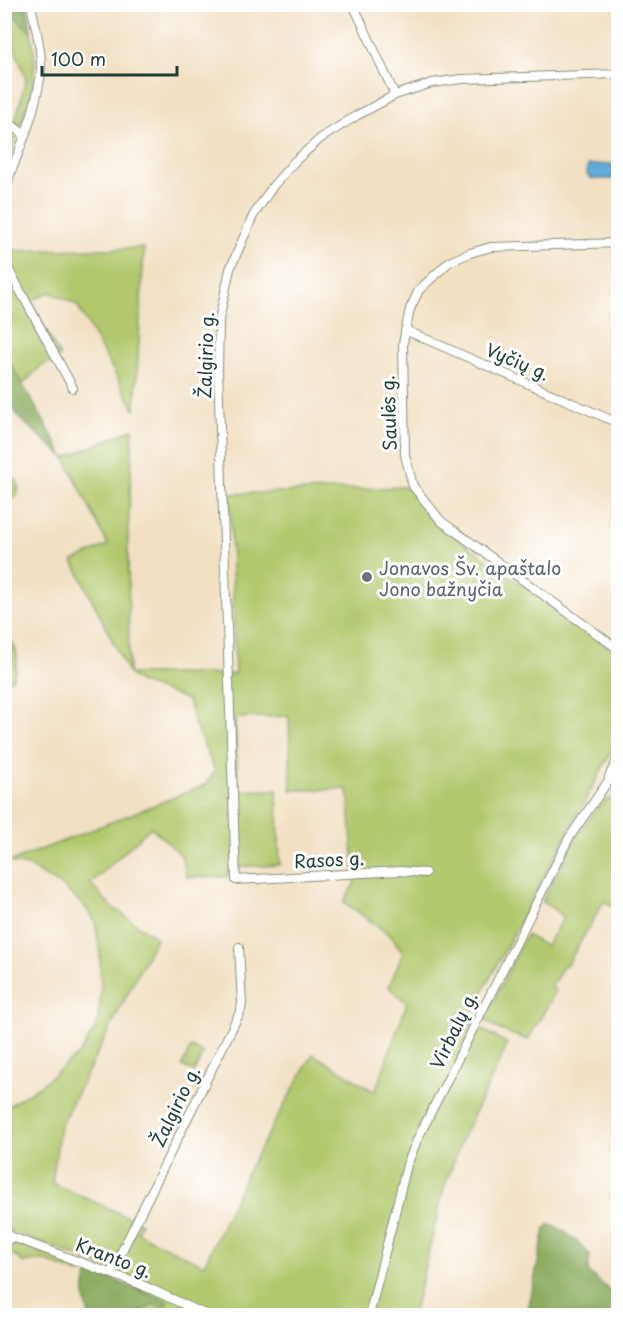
<svg xmlns="http://www.w3.org/2000/svg" width="623" height="1320" viewBox="0 0 623 1320" font-family="'Playpen Sans',sans-serif">
<style>
.green{fill:#b1c86c;stroke:#688250;stroke-width:1.5;fill-rule:evenodd}
.forest{fill:#8cac60;stroke:#56744a;stroke-width:1.5}
.water{fill:#62aad9;stroke:#407486;stroke-width:1.5}
.lines{fill:none;stroke-linecap:round;stroke-linejoin:round}
.street-casing{stroke:#888e7c;stroke-width:10}
.secondary-casing{stroke:#888e7c;stroke-width:14}
.street{stroke:#fff;stroke-width:8}
.secondary{stroke:#fff;stroke-width:12}
.worship-dot{fill:#6b7280;stroke:#fff;stroke-width:2}
.labels{text-anchor:middle;dominant-baseline:central;stroke-width:6;stroke-linejoin:round;paint-order:stroke}
.street-label{font-size:18px;fill:#1f3d34;stroke:#fff}
.worship-label{font-size:18px;fill:#5b616d;stroke:#fff;text-anchor:start}
</style>
<rect width="100%" height="100%" fill="#fff"/>
<filter id="ink" filterUnits="userSpaceOnUse"><feTurbulence type="fractalNoise" baseFrequency=".0167" numOctaves="2"/><feDisplacementMap in="SourceGraphic" scale="12" xChannelSelector="R" yChannelSelector="G"/><feConvolveMatrix kernelMatrix="1 2 1 2 8 2 1 2 1" color-interpolation-filters="sRGB"/></filter>
<filter id="wash" filterUnits="userSpaceOnUse"><feTurbulence type="fractalNoise" baseFrequency=".008" numOctaves="4" result="noise"/><feDisplacementMap in="SourceGraphic" scale="24" xChannelSelector="R" yChannelSelector="G"/><feGaussianBlur stdDeviation="1.35" result="paint"/><feColorMatrix in="noise" values="0 0 0 0 0 0 0 0 0 0 0 0 0 0 0 0 0 1.4 0 .05"/><feComposite in="paint" operator="in"/></filter>
<g filter="url(#wash)">
<rect width="100%" height="100%" fill="#f2e0c3"/>
<!-- green -->
<path class="green" d="M13 4 17 19 31 31 35 59 33 84 5 174V145L12 134 26 79 14 46 5 38V5Z
M144 248 135 410 77 305 50 292 31 301 60 357 41 366 22 385 5 354 4 251Z
M133 429 128 532 129 674H235L230 494 404 487C412 490 427 514 435 522L618 654V739L467 1021 508 1044 461 1141 444 1188 413 1315H317L307 1311 304 1316 136 1315 153 1304 166 1307 168 1302 136 1288 142 1285 141 1281 5 1229 4 1109 38 1087 80 1053 97 1026 101 992 100 953 95 921 86 908 62 886 28 866 10 862 205 785 215 771 195 725 188 700 139 682 129 674 73 561 108 545 65 458ZM289 716 291 790 348 789 355 882 344 902 391 936 403 952 389 987 407 1003 375 1092 313 1054 248 1170 204 1265 137 1233 141 1223 52 1183 60 1126 156 938 112 907 90 884 151 827 181 855 187 877H226L232 867 280 865 277 790 238 791 235 718Z
M4 477 15 479 19 486 17 496 5 503Z
M5 635C20 646 19 664 12 680L5 682Z
M613 797H618V909L604 901 567 965H564L551 988 556 991 528 1040 498 1029 484 1019 526 935 546 946 564 917 542 901C555 876 588 806 613 797Z
M191 1047 203 1053 194 1072 182 1066Z
M5 1240 76 1265 79 1274 43 1260 24 1263 5 1248Z"/>
<!-- forest -->
<path class="forest" d="M13 5H27L31 31 17 19Z
M5 354 65 458 19 418 5 391Z
M549 1225C565 1227 578 1244 590 1255L588 1272 618 1298V1315H527L545 1229Z
M92 1271 168 1302 166 1307 153 1304 136 1315H89C85 1302 81 1282 92 1271Z"/>
<!-- water -->
<path class="water" d="M612 164 614 166 615 176 613 179H592L587 175 588 165Z"/>
</g>
<g filter="url(#ink)">
<g class="lines">
<!-- street casing -->
<g class="street-casing">
<path id="street" d="M353 4 395 95
M4 119 25 135
M4 190C18 154 34 117 40 79 44 55 35 27 31 4
M618 243 491 247 470 253 449 262 419 290 410 309 403 343 405 455 413 486 441 521 618 649
M4 261 73 388
M405 330 618 423
M425 873 400 871 236 880 218 371 219 320 230 269 253 216 273 186 294 162 321 138 356 116 395 95 432 83 462 79 618 74
M4 1234 142 1285 209 1316
M4 1246 11 1236
M111 1273 241 1010 242 1003 239 947
M369 1316 407 1165 417 1140 569 838 611 777"/>
</g>
<!-- secondary casing -->
<g class="secondary-casing">
<path id="secondary" d="M618 763 611 777 618 782"/>
</g>
<!-- street -->
<use href="#street" class="street"/>
<!-- secondary -->
<use href="#secondary" class="secondary"/>
</g>
</g>
<!-- markers -->
<circle class="worship-dot" cx="367" cy="577" r="6"/>
<g class="labels">
<!-- street labels -->
<g class="street-label">
<text transform="translate(205 355) rotate(-88)">Žalgirio g.</text>
<text transform="translate(518 361) rotate(23)">Vyčių g.</text>
<text transform="translate(388 413) rotate(-92)">Saulės g.</text>
<text transform="translate(329 859) rotate(-3)">Rasos g.</text>
<text transform="translate(453 1030) rotate(-64)">Virbalų g.</text>
<text transform="translate(175 1106) rotate(-64)">Žalgirio g.</text>
<text transform="translate(114 1257) rotate(21)">Kranto g.</text>
</g>
<!-- worship labels -->
<g class="worship-label">
<text x="379" y="567">Jonavos Šv. apaštalo<tspan x="379" dy="21">Jono bažnyčia</tspan></text>
</g>
</g>
<!-- margin -->
<rect width="623" height="1320" fill="none" stroke="#fff" stroke-width="24"/>
<!-- scale -->
<path d="M42 66v9h135v-9" fill="none" stroke="#1f3d34" stroke-width="3"/>
<text x="51" y="66" font-size="18" fill="#1f3d34" stroke="#ffffff" stroke-width="4.5" paint-order="stroke">100 m</text>
</svg>
